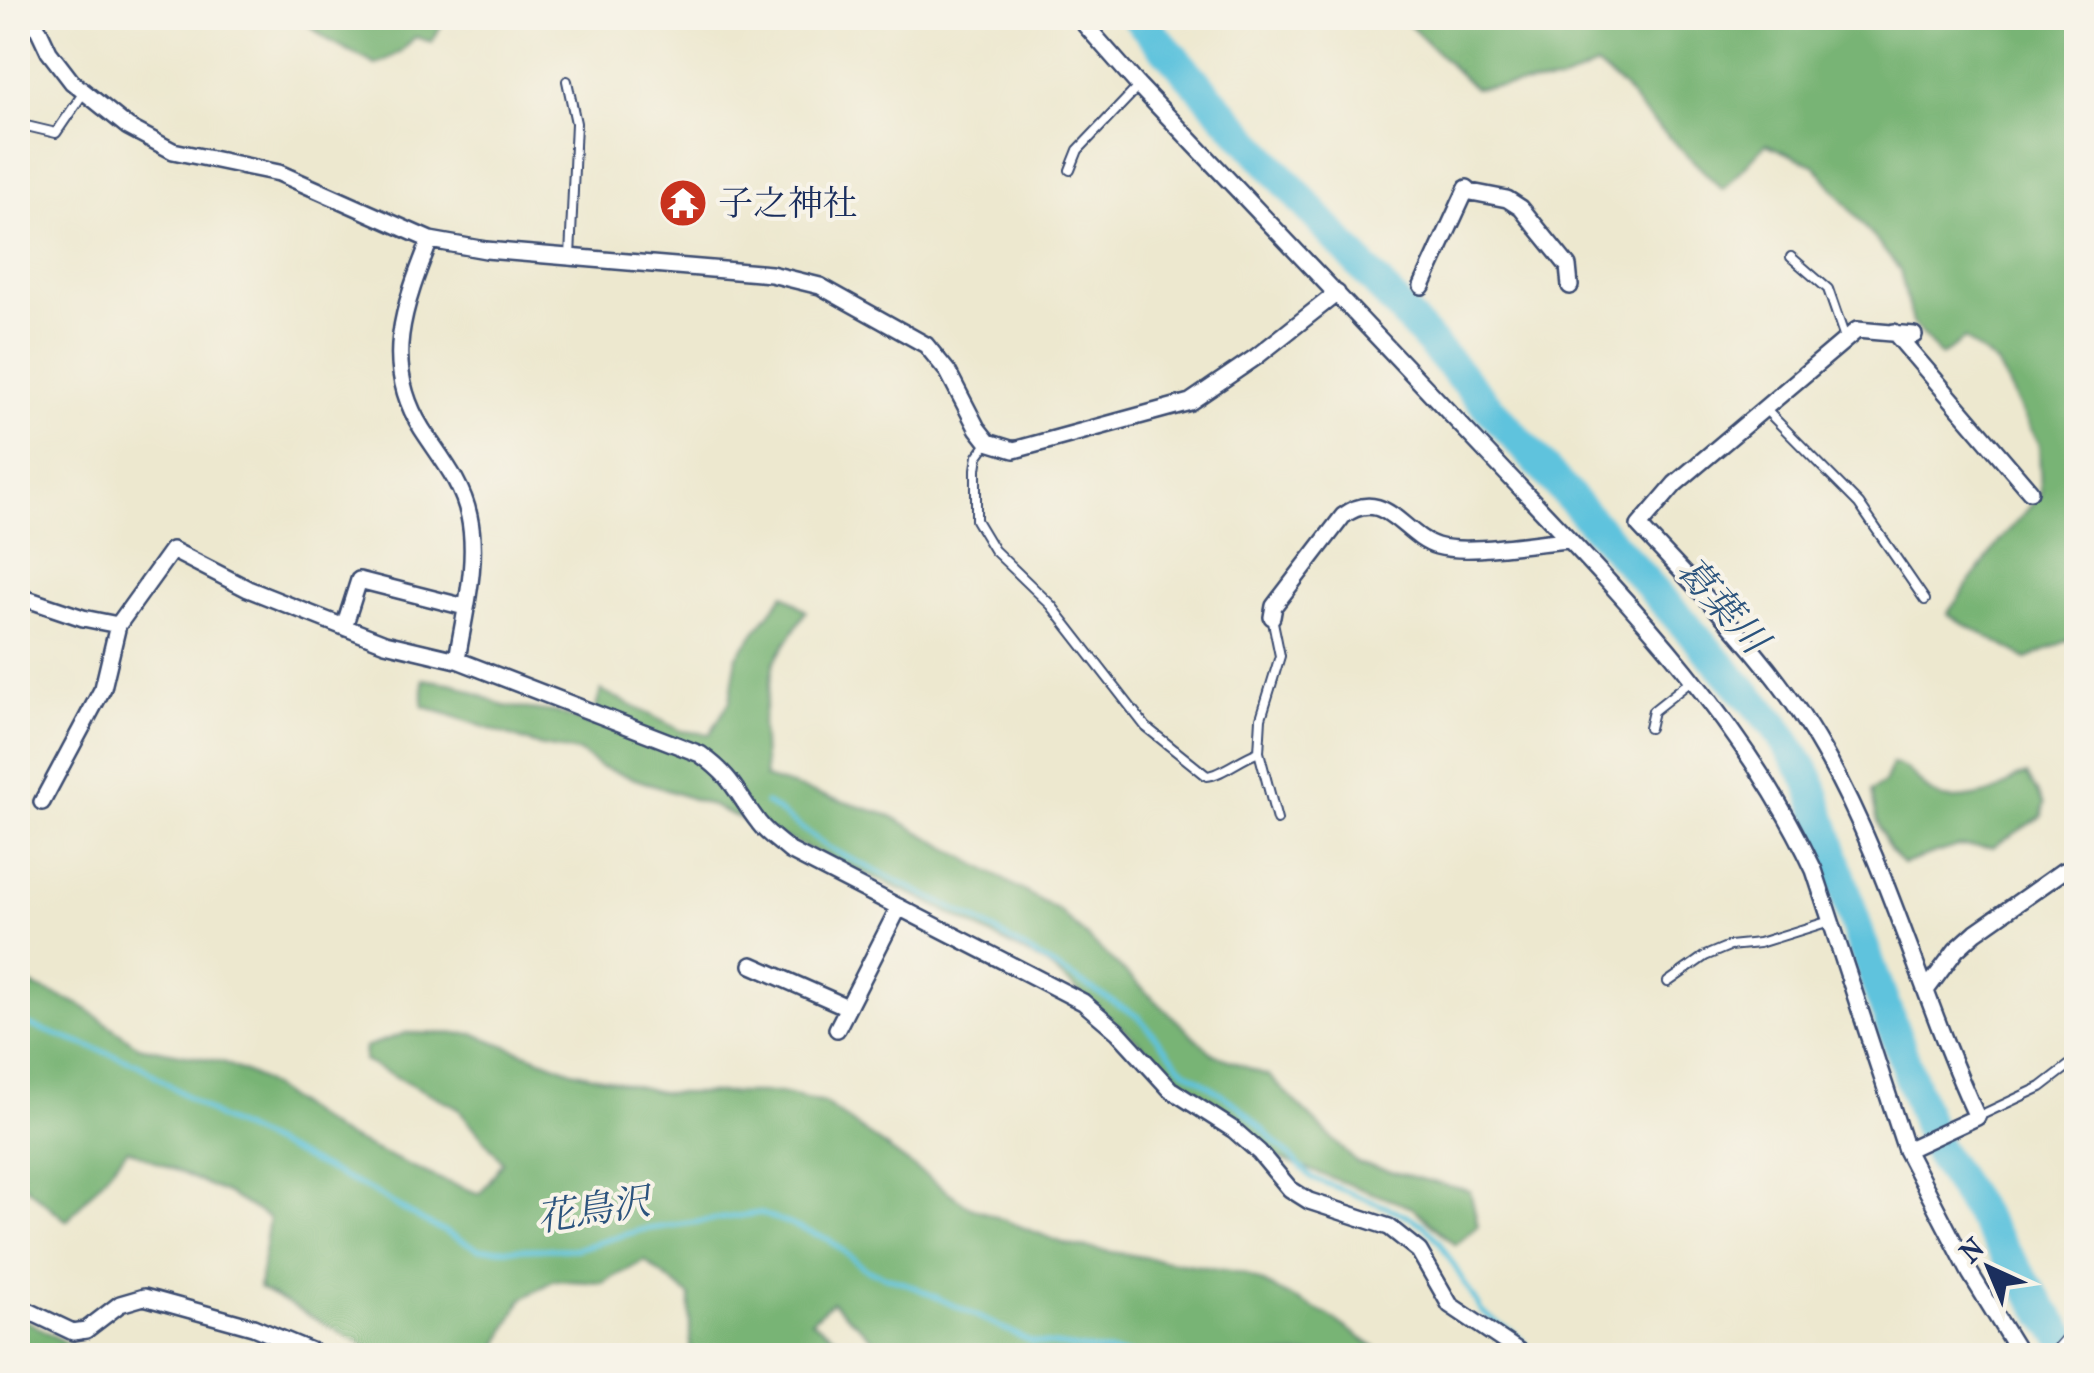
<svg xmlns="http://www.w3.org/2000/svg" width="2094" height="1373" viewBox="0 0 2094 1373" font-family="'IM FELL French Canon','Noto Serif JP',serif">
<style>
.forest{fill:#78b474;stroke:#4a7269;stroke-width:2.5}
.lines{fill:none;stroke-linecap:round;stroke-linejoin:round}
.stream{stroke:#5fc3dd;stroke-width:5}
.river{stroke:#5fc3dd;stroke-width:32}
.building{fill:#f9a9a4}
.service-casing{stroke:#3a4b6f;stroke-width:12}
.minor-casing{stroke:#3a4b6f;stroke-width:20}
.motorway-casing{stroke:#3a4b6f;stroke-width:32}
.service{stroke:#fff;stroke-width:8}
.minor{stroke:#fff;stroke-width:15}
.motorway{stroke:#fff;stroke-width:28}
.labels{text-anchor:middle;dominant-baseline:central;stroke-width:8;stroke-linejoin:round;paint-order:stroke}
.poi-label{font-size:35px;fill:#1b2f5e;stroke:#f7f3e8;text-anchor:start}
.water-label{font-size:38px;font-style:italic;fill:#2c547e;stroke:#f7f3e8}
</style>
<rect width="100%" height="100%" fill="#f7f3e8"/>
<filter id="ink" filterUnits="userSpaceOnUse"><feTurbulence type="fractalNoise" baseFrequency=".01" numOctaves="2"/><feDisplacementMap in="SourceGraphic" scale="20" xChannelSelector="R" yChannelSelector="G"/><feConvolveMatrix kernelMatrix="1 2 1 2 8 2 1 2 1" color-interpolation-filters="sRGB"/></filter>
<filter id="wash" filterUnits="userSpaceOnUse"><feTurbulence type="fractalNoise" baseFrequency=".0048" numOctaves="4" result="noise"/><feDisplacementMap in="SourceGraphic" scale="40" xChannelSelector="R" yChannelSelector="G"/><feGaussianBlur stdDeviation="2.25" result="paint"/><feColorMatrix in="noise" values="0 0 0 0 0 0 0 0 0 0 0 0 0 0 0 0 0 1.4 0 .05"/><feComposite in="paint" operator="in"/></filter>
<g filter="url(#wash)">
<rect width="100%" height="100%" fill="#ede8cf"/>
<!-- forest -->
<path class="forest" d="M300 18H445L432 42 415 37 401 52 376 65 325 38Z
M1415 18H2076V641L2070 639 2027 659 1947 614 1999 542 2041 494 2039 445 1997 364 1964 339 1941 356 1912 323 1900 270 1814 165 1766 144 1723 190 1642 111 1622 86 1596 66 1561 82 1474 88 1408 24Z
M784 594 806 611 774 662 762 724 765 778 891 816 1059 911 1213 1054 1269 1076 1357 1163 1470 1191 1478 1226 1455 1245 1413 1208 1277 1158 1046 964 918 897 710 805 601 767 579 752 537 745 423 706V679L455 684 504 706 555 712 591 725 601 690 682 731 710 734 730 701 737 656Z
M1892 764C1918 769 1921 794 1944 798 1960 801 1986 796 2000 789 2011 783 2013 775 2027 775L2044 804 2042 816 1993 847 1957 846 1903 864C1884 848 1874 815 1872 791L1884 783Z
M18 980 81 1005 138 1046 223 1062 260 1079 336 1132 444 1181 480 1194 503 1162 457 1107 364 1061 365 1047 406 1033 475 1034 572 1071 664 1093H780L824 1103 968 1206 1068 1245 1243 1273 1329 1316 1386 1355H891L832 1302 811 1321 836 1337 837 1355H702L690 1349V1296L645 1261 602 1283 554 1280 522 1299 493 1355H382L259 1288 269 1218 226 1193 128 1149 67 1221 18 1180Z
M18 1316 82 1352 89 1355H18Z"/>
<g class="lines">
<!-- stream -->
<path class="stream" d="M766 803 829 848 976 920 1139 1017 1181 1067 1240 1107 1312 1178 1404 1214 1423 1225 1439 1241 1482 1312 1514 1333 1537 1356
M18 1021 138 1064 219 1118 372 1191 419 1219 479 1249H576L641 1230 760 1213 828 1239 867 1270 910 1285 1032 1342 1139 1356"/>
<!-- river -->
<path class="river" d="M1138 18 1775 725 1809 779 1860 938 1936 1148 2045 1313 2076 1353"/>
</g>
<g id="blocks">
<!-- building -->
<path class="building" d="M675 194 694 198 691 212 672 208Z"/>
</g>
</g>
<g filter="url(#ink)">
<use href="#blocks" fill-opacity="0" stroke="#3a4b6f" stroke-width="2.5"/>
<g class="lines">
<!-- service casing -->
<g class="service-casing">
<path id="service" d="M567 81 576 123 570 257
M18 124 56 133 84 92
M1070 170 1078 150 1139 86
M1791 257 1828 289 1845 338
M1764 408 1859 504 1925 600
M988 442 978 456 976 469V520L994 550 1051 605 1146 727 1207 776C1221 775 1241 758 1259 752
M1272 617 1280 656 1261 718 1259 752 1277 820
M1649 728 1653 711 1691 681
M1668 982 1705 956 1729 946 1759 943 1830 921
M1977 1117 2041 1087 2076 1060"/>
</g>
<!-- minor casing -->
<g class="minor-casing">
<path id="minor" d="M33 18 49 52 72 82 128 127 173 151 279 173 430 240 486 250 771 274 820 286 926 345 948 372 977 428 988 442 1014 450 1190 402 1256 357 1337 293
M1079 18 1139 86C1257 210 1376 335 1494 460 1613 586 1740 712 1814 870L1906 1150 1970 1273 2021 1356
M430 240C404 306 381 364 422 429 440 457 462 482 469 516 479 562 464 614 457 660
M1422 286 1467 188 1471 192 1507 199 1521 208 1568 266 1570 286
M1894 332 2030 491
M18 596 83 618 118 625 172 550 248 589 344 627 385 643 457 660 700 754C734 778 736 793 759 823 767 834 780 842 790 851L1083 1002 1118 1032 1170 1089 1234 1130 1259 1152 1290 1189 1309 1201 1389 1227 1419 1251 1450 1305 1526 1356
M1272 617 1274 606 1343 516C1384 485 1403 536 1437 546 1468 555 1535 542 1569 540
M344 627 359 580 465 607
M42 802 103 688 118 625
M752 965 847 1007
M1927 989 1956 950 1976 932 2063 871 2076 870
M837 1029 899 907
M1906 1150 1977 1117C1921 996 1889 866 1823 750 1776 666 1704 596 1639 526L1675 484 1857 330 1914 335
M18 1306 73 1332 86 1330 120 1304 144 1297 253 1327 323 1356"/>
</g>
<!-- motorway casing -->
<g class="motorway-casing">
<path id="motorway" d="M2064 1356 2076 1342"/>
</g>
<!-- service -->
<use href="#service" class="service"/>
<!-- minor -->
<use href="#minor" class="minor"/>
<!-- motorway -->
<use href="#motorway" class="motorway"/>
</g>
</g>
<!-- icons -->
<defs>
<g id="temple-disc" transform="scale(2.5)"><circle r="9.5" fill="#c8321e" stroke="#f7f3e8"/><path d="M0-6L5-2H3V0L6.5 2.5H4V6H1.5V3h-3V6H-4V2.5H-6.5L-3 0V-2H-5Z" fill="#fff"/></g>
</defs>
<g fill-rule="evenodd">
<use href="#temple-disc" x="683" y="203"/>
</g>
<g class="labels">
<!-- poi labels -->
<g class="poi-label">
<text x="718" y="203">子之神社</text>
</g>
<!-- water labels -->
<g class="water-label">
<text transform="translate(1722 605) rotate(48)">葛葉川</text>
<text transform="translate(593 1210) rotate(-9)">花鳥沢</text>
</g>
</g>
<!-- margin -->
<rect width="2094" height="1373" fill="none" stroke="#f7f3e8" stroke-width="60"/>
<!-- north arrow -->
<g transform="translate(1989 1268) rotate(316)" stroke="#f7f3e8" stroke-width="8" paint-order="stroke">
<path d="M0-8L18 38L0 25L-18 38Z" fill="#1b2f5e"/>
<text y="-15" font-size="28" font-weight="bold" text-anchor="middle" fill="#1b2f5e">N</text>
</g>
</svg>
